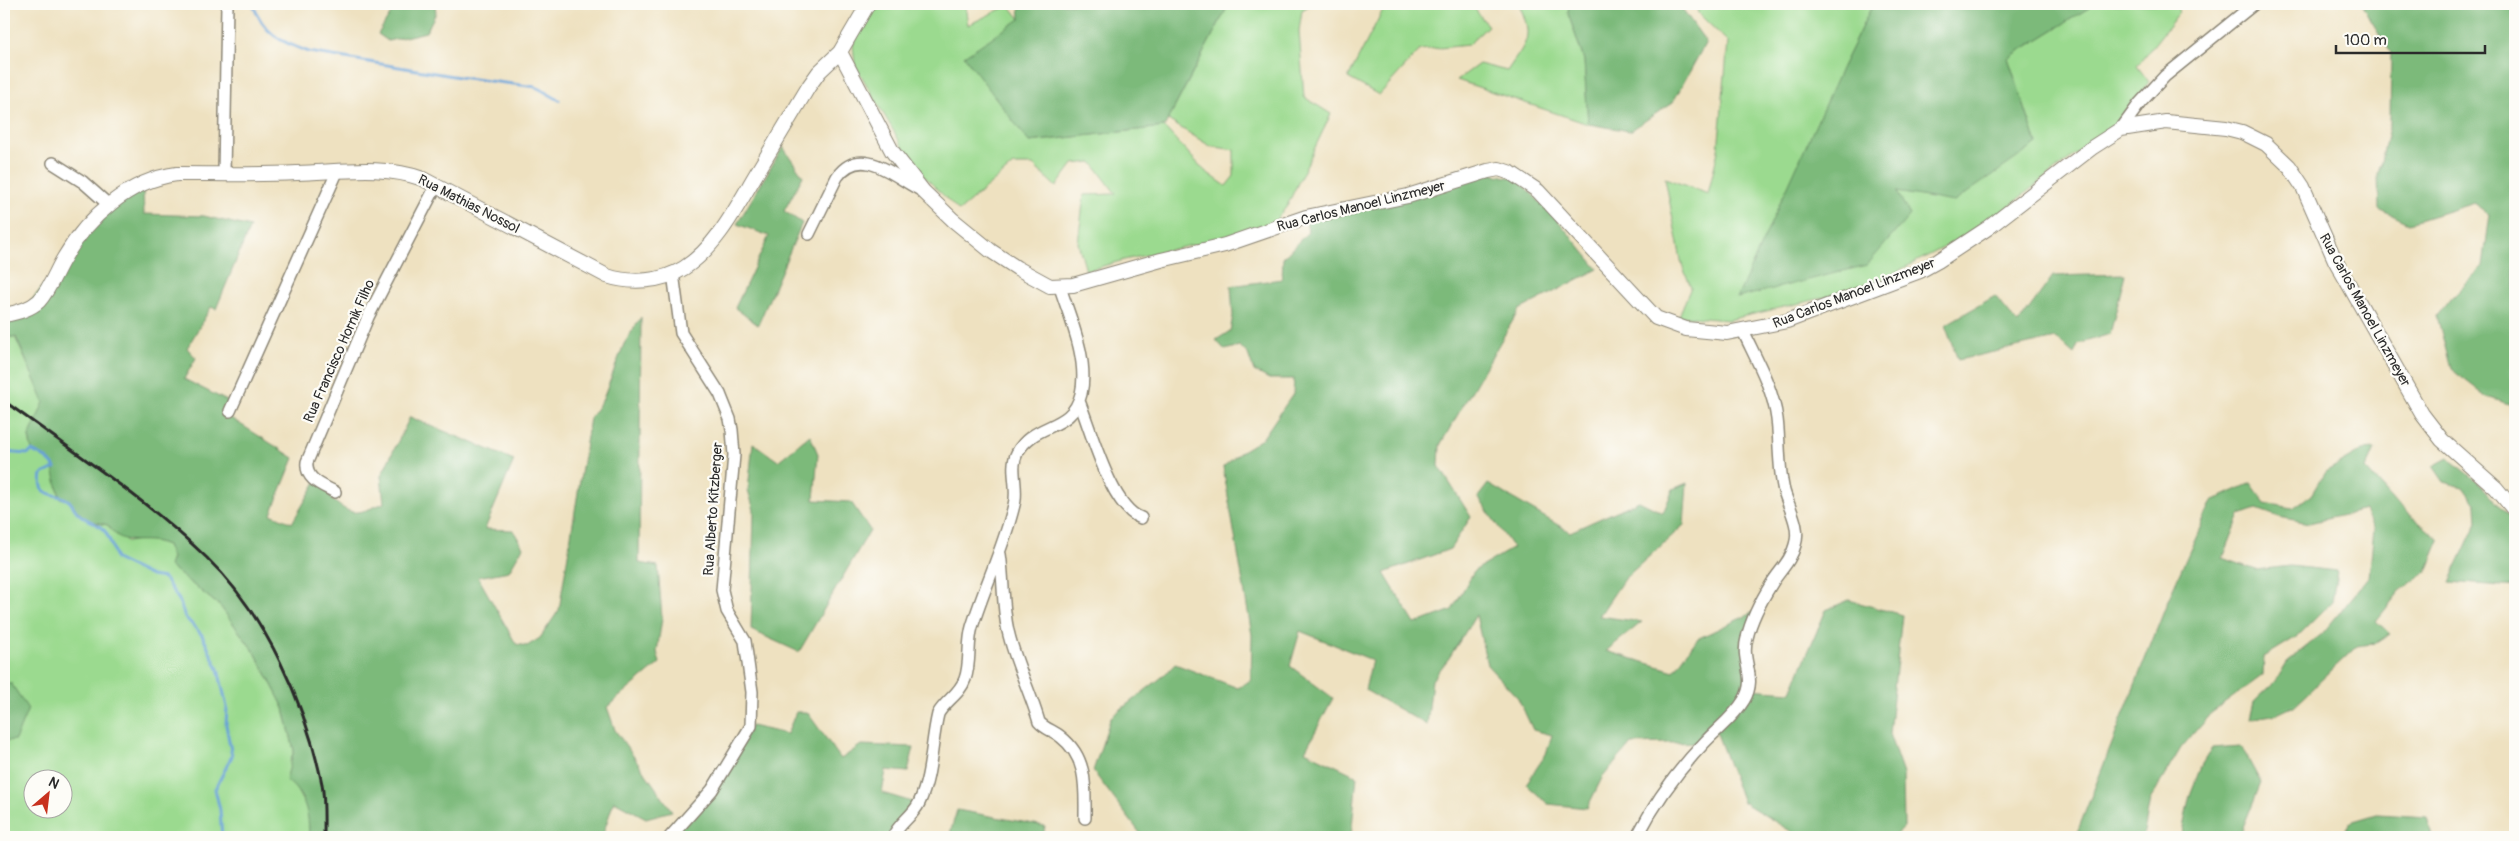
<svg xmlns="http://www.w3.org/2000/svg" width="2519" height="841" viewBox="0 0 2519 841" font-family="Pangolin,sans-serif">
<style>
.green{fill:#9bda8f;stroke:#63825d;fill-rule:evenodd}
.forest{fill:#7cba7a;stroke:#547252}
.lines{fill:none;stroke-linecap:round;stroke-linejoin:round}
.stream{stroke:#67a2d7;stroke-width:3}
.minor-casing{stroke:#8c8676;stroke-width:14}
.tertiary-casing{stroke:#8c8676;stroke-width:16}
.minor{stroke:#fff;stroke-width:11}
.tertiary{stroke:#fff;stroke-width:14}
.rail{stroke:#2b2b2b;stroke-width:3}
.labels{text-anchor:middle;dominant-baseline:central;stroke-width:4.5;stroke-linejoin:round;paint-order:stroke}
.street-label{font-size:14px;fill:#2b2b2b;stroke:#fdfcf7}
</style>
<rect width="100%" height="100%" fill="#fdfcf7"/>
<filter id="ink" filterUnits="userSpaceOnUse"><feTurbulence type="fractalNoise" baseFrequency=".02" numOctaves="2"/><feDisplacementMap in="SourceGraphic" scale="10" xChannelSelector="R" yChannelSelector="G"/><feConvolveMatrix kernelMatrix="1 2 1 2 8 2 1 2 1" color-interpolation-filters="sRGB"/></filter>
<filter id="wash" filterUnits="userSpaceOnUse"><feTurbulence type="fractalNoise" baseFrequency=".0096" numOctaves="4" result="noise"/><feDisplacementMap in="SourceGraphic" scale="20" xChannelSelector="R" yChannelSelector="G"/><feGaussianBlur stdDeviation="1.12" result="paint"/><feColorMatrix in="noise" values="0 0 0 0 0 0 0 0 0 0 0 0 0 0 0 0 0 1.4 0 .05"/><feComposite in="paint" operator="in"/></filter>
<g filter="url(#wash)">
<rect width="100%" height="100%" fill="#eee1c0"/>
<!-- green -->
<path class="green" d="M873 4H965L968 25 1009 5 1020 19 1029 142 1164 127 1205 171 1226 186 1234 176V150L1210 146 1168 120 1229 4H1312L1302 10 1299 31 1304 97 1331 114 1287 206 1270 228 1124 260 1086 271 1078 243 1084 195 1116 194 1092 162 1073 164 1056 187 1033 165H1013L959 211 914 166 855 65 853 45Z
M1386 4H1471L1488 26 1468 45 1420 50 1379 95 1348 78Z
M1519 4H1569L1568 13 1584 60 1588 124 1457 80 1479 64 1507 71C1527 41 1534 39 1519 4Z
M1696 4H1873L1841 69 1896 192 2037 144 2008 58 2095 4H2180L2178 14 2137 66 2149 82 2117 122 1978 230 1865 288 1728 320 1679 316 1691 287 1682 265 1665 178 1708 194 1718 151 1728 42 1698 13Z
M4 337H15L45 402 29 437 32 451C58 461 56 473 60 498L68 500 77 512 96 523 108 525 128 542C142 539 153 539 167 545L172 558 170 566 220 606 256 654 284 708 294 750 290 762 295 787 309 813V837H4ZM32 778H62V808H32Z"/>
<!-- forest -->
<path class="forest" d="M400 4H435L436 13 426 32 388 41 378 34 393 10Z
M1019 4H1229L1164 127 1029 142 964 56 1020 19Z
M1569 4H1679L1706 42 1673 102 1630 131 1588 124 1584 60 1568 13Z
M1873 4H2095L2008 58 2037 144 1954 202 1897 192 1910 215 1867 265 1737 298 1841 69Z
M2361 4H2515V406L2487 397 2451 369 2437 316 2451 298 2483 266 2490 214 2474 203 2409 223 2379 209 2378 175 2390 123 2391 53Z
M783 147 803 176 784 211 802 223 758 325 735 308 769 236 737 224Z
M1488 173 1517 179 1555 217 1598 269 1519 310 1440 445 1439 466 1471 517 1450 549 1384 573 1415 624 1452 610 1474 571 1513 548 1478 497 1488 484 1570 532 1639 501 1663 513 1673 489 1687 483 1684 525 1624 579 1599 616 1642 622 1606 651 1674 671 1697 639 1758 610 1747 638 1749 689 1791 692 1826 610 1849 600 1902 615 1889 734 1903 774 1904 827 1893 837H1793L1792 832 1743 802 1716 731 1705 742 1631 744 1602 778 1587 808 1548 804 1526 784 1546 754 1552 735 1533 730 1518 698 1487 665 1476 615 1449 658 1432 680 1427 725 1365 690 1372 660 1300 631 1290 666 1333 698 1305 751 1357 776 1351 837H1143L1093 771 1111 717 1162 677 1175 664 1238 688 1251 680 1252 635 1223 467 1242 451 1262 439 1293 394 1294 379H1269L1254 371 1248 354 1239 346 1225 350 1216 340 1230 331 1233 316 1231 286 1282 279 1283 258 1308 232 1306 220Z
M143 190 144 214 204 216 250 227 216 309 211 307 187 348 196 358 184 379 233 404 229 417 294 458 271 514 292 523 316 482 333 491 330 498C353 518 357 514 384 503L381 476 410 417 514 460 485 529 513 530 523 547 509 571 478 577 516 644 527 646 540 638 559 610 590 418 603 399 624 344 641 317 639 563 658 566 662 618 657 652 660 663 607 707 615 730 672 811 646 818 614 801 602 837H309C309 814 306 795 286 780L294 750 284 708 256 654 220 606 169 566 172 558 167 545C142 534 124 551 108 525L86 520 68 500 60 498 52 463 32 451 29 437 44 402 16 337H4V319L19 316 74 247 111 207Z
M2125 274 2110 334 2078 344 2074 354 2056 338 1958 360 1945 325 1995 296 2018 324 2053 276Z
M810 435 818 454 814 500 851 502 870 530 799 652 751 630 754 510 748 490 753 443 778 461Z
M2375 449 2366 469 2396 503 2440 540 2427 571 2400 591 2376 621 2390 634 2376 643 2357 646 2294 706 2277 714 2250 719 2254 702 2276 681 2287 662 2322 634 2369 577 2374 530 2365 510 2309 523 2279 517 2257 509 2240 515 2223 558 2256 570 2290 566 2337 571 2332 602 2298 636 2264 657 2263 675 2210 714 2181 748 2150 800 2143 837H2073L2078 830 2173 588 2212 501 2251 483 2265 503 2293 508 2311 495 2325 472 2363 450Z
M2448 458 2481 485 2514 522 2515 587 2449 582 2477 522 2476 505 2463 487 2444 482 2433 466Z
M4 683H11L28 709 15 740 4 741Z
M796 712H807L841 759 861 745 914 747 908 772 886 770 882 793 919 804 893 837H670L712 790 751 726 787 734Z
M2241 746 2261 783 2239 837H2181L2190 795 2202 764 2212 748Z
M957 810 1045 826 1043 837H949Z
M2377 814 2427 817 2432 837H2341L2350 822Z"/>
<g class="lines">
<!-- stream -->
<path class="stream" d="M253 4C263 34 281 42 309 52L459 77 536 87 559 100
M4 452 27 454 32 451C41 455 50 459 55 468L42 474C37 499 56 492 68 500 72 503 74 509 78 513 86 521 96 522 104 530 110 537 113 550 116 559L151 576 164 578 179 600 185 617 202 635 218 669 227 707 226 725 232 756 215 789 220 810 222 837"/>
</g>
</g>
<g filter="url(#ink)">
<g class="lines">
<!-- minor casing -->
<g class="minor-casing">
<path id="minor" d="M2121 129 2140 103 2165 76 2254 4
M53 163 83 182 109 205
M224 173 227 4
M809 234 837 177C862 142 896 179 923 191
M1079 401C1091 430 1111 508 1141 518
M230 411 338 170
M335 492C322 485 305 480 307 462L368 317 436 186
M1000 554C1004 580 1002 605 1008 631 1015 662 1030 691 1039 722 1045 729 1054 731 1061 737 1088 758 1085 788 1085 818
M670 837 712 790 751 726 752 692 745 641 727 611 722 590 734 455 732 430 730 419 720 394 681 333 673 273
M893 837C898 824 913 816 919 803 932 776 931 743 938 714 945 701 960 694 965 679 971 663 967 644 972 627 985 585 1004 547 1014 505 1019 488 1009 468 1017 453 1034 421 1072 432 1081 394 1089 359 1070 319 1060 287
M1637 837C1655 802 1678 770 1705 742 1718 728 1734 717 1744 700 1758 676 1740 663 1747 638 1751 620 1762 599 1772 583 1780 570 1791 561 1795 545 1801 527 1789 508 1784 491 1778 467 1780 443 1777 419 1773 388 1756 359 1743 331"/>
</g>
<!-- tertiary casing -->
<g class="tertiary-casing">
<path id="tertiary" d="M840 52 892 151 923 191 953 220 991 251 1017 268 1050 286 1073 285 1161 260 1225 245 1306 217 1408 196 1488 171 1499 169 1511 173 1538 191 1656 318 1686 329 1727 333 1787 321 1920 271 1938 261 1988 228 2093 147 2121 129 2166 122 2226 128 2242 132 2266 144 2289 166 2303 187 2335 260 2422 414 2442 440 2496 488 2515 511
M4 315C16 313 29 310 39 301 50 289 56 271 64 258 88 217 129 180 177 174 217 174 257 175 297 173 339 172 383 164 423 179L607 276C631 284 662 282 684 268 718 246 738 204 758 171 775 143 792 114 809 86L819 72 840 52 868 4"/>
</g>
<!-- minor -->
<use href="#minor" class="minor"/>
<!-- tertiary -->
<use href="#tertiary" class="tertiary"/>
<!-- rail -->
<path class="rail" d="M4 401C73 451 146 499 207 558 266 615 306 705 322 784 325 801 324 820 324 837"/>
</g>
</g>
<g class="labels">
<!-- street labels -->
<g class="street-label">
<text transform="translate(469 204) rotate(27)">Rua Mathias Nossol</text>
<text transform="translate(1361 206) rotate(-14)">Rua Carlos Manoel Linzmeyer</text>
<text transform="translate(1854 293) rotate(-21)">Rua Carlos Manoel Linzmeyer</text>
<text transform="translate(2365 310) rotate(61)">Rua Carlos Manoel Linzmeyer</text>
<text transform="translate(339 351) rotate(-66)">Rua Francisco Hornik Filho</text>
<text transform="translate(713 509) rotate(-86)">Rua Alberto Kitzberger</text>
</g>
</g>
<!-- margin -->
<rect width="2519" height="841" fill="none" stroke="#fdfcf7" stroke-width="20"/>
<!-- north arrow -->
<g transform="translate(48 794) rotate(28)"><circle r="24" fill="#fdfcf7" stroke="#a9a8a5"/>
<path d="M0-4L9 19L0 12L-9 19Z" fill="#c8321e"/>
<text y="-8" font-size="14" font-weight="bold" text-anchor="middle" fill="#2b2b2b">N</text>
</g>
<!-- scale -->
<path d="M2336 45v8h149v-8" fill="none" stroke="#2b2b2b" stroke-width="2.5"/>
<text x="2344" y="45" font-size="15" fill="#2b2b2b" stroke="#fdfcf7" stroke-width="4" paint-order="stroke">100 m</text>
</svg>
